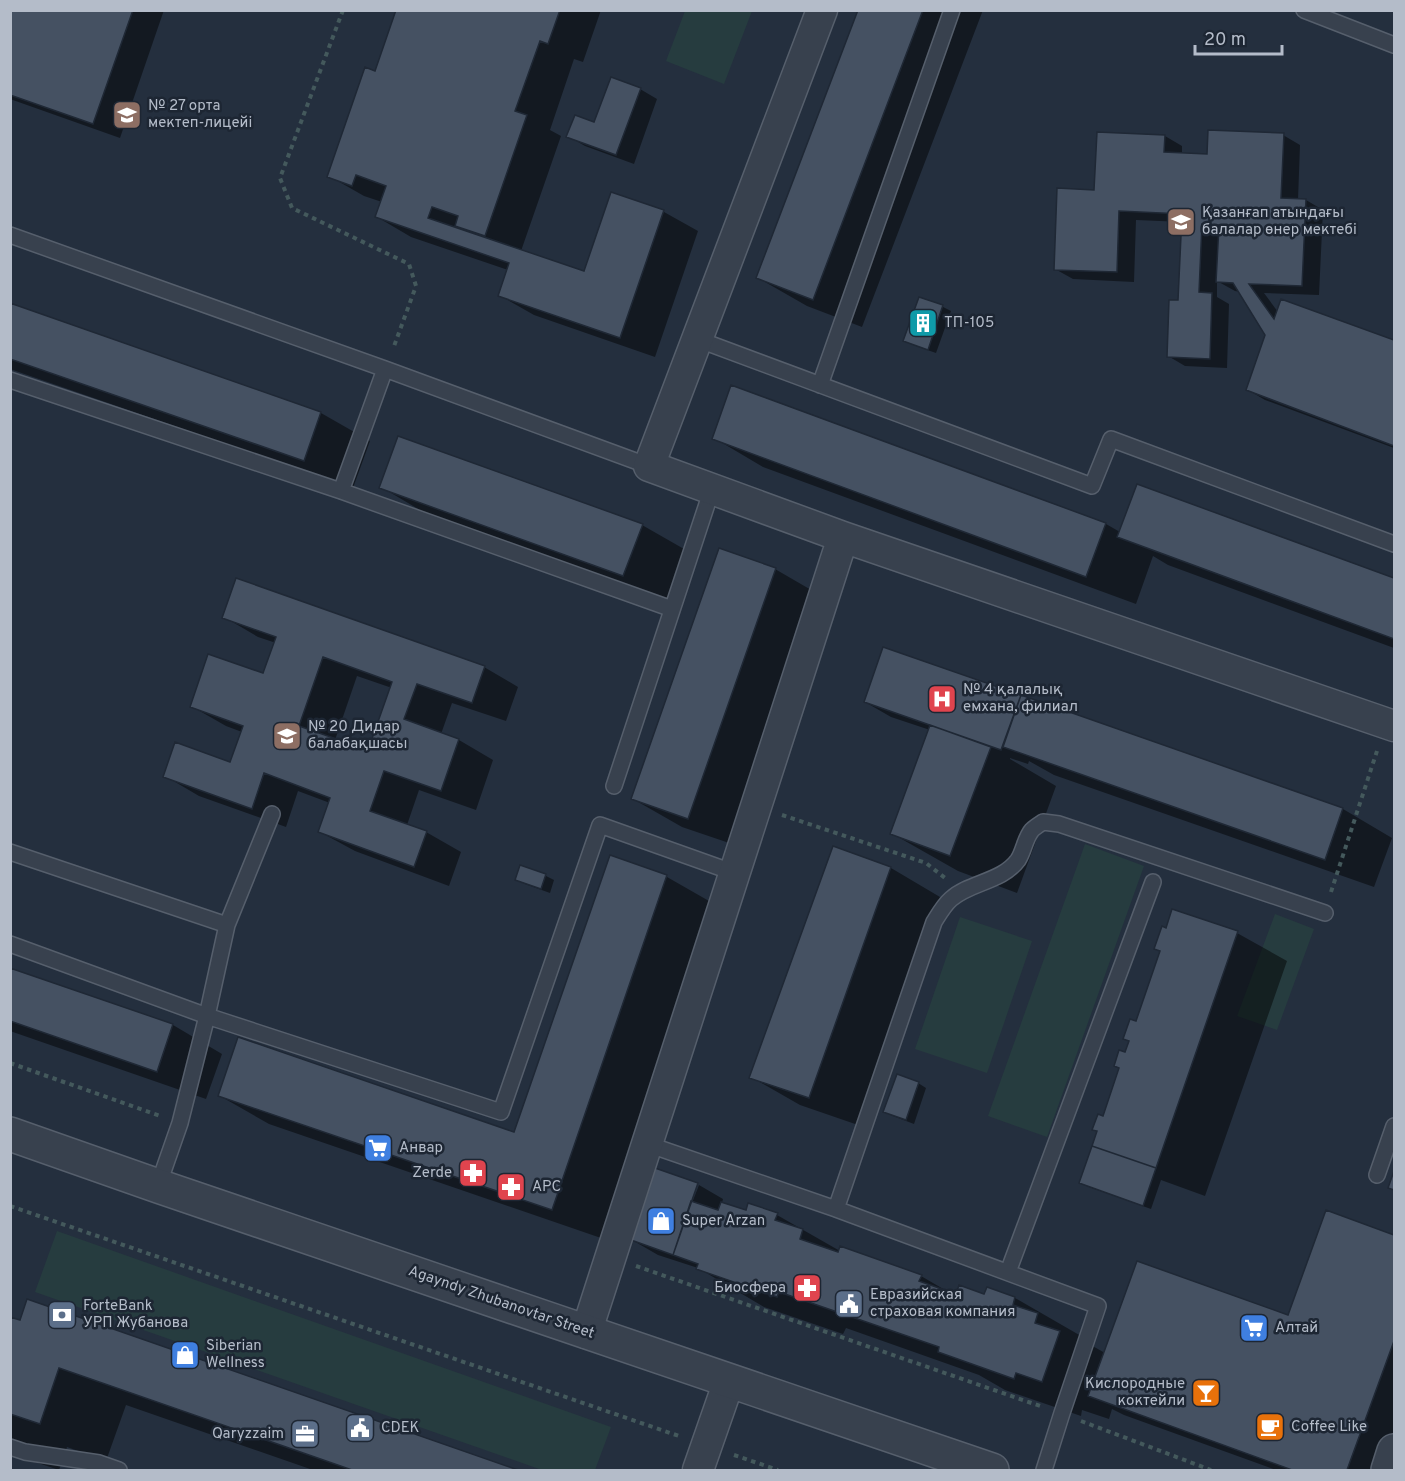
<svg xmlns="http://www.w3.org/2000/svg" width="1405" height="1481" viewBox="0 0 1405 1481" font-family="Overpass,sans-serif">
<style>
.green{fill:#263c3f}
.shadow{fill:#0007;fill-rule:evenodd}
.building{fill:#455162;stroke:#1f2835;stroke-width:1.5;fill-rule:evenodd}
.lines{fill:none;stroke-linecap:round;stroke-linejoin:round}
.service-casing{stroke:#565f6c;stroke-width:18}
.minor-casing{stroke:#565f6c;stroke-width:33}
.tertiary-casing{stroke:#565f6c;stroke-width:36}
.path{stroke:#44595c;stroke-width:4;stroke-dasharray:4.5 4.5;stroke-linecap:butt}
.service{stroke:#38414e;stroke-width:15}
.minor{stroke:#38414e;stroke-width:30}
.tertiary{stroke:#38414e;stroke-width:33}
.labels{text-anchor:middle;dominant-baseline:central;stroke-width:5;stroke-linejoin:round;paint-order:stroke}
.poi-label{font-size:15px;fill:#b4bcc9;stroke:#1d2633;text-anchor:start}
.street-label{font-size:15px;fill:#b4bcc9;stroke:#1d2633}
</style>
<rect width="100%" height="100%" fill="#242f3e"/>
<!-- green -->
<path class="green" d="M685 11H752L724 84 666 61Z
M1085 844 1144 866 1047 1137 988 1116Z
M1275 914 1314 929 1277 1030 1237 1016Z
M960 917 1032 941 987 1073 915 1049Z
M57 1231 611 1427 595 1470H542L35 1292Z"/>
<!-- shadow -->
<path class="shadow" d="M10 10H164L120 138 10 99Z
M397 10H601L583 62 574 59 550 130 561 136 521 251 584 273 612 194 664 212 698 231 655 357 534 315 499 295 508 270 411 237 377 217 382 202 364 196 329 176 376 72Z
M860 10H983L862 327 807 306 758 278Z
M640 89 657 99 634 164 585 146 568 136 595 124Z
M1283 135 1300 145 1298 200H1306L1323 210 1319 295 1264 293 1278 312 1282 300 1394 341V448L1265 400 1248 390 1267 335 1240 292 1235 291 1217 281V297L1229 304 1227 368 1185 366 1168 356 1180 302 1183 222 1136 220 1134 282 1073 279 1055 269 1096 191 1165 136 1182 146V154L1209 155Z
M920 299 943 307 951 311 936 353 913 345 905 340Z
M10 304 321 413 370 441 353 488 10 369Z
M714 438 1106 524 1120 532 1137 485 1394 580V648L1168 565 1153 556 1136 604 763 467Z
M381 487 642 525 691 553 673 603 430 516Z
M775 569 825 598 738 846 682 827 633 799Z
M224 617 484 667 518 687 506 721 452 703 441 734 459 740 493 760 476 810 419 790 407 825 426 832 461 852 449 886 355 851 320 832 330 803 298 791 286 827 199 796 165 776 231 764 242 732 226 726 191 706 264 675 276 643 258 637ZM357 676 392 688 369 752 335 740Z
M884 649 1343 809 1392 838 1374 887 1054 775 1029 761 1028 764 1010 758V759L1056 786 1017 893 958 871 891 833 930 730 891 717 865 702Z
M834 848 891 868 940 897 858 1125 800 1105 751 1077Z
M610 857 667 877 716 905 601 1238 269 1124 220 1096 515 1134Z
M521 867 546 876 554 880 550 893 525 884 516 879Z
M1237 933 1287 961 1205 1196 1161 1180 1151 1209 1089 1187 1081 1183 1130 1042 1125 1039 1137 1023 1161 951Z
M10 970 173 1025 222 1054 206 1099 10 1031Z
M918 1083 926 1088 914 1124 893 1116 885 1112Z
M699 1185 723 1199 722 1203 747 1212 777 1215 840 1251 921 1276 957 1297 1015 1298 1081 1336 1080 1339 1105 1353 1288 1317 1327 1212 1394 1237V1454L1389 1470H1276L1124 1415 1112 1409 1109 1419 1082 1410 1081 1416 1005 1390 979 1375 846 1328 843 1334 764 1307 698 1268 658 1255 632 1240 689 1203H692Z
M28 1301 514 1470H313L126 1405 106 1461 67 1447 59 1470 23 1458 10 1451V1318L21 1322Z"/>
<!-- building -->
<path class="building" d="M10 10H133L93 124 10 95Z
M396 10H560L548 44 540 41 515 111 527 115 485 236 455 226 458 216 432 207 428 218 584 271 611 192 664 210 620 338 498 296 509 263 375 217 386 186 356 175 352 186 327 177 365 67 375 71Z
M858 10H923L813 300 756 278Z
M611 77 641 88 616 155 566 137 575 115 594 122Z
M1208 130 1284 133 1281 198 1306 199 1302 286 1249 284 1274 319 1281 299 1394 340V446L1246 390 1265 335 1233 283 1216 282 1219 225 1202 224 1199 292 1212 293 1210 359 1167 357 1169 300H1178L1182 214 1119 211 1117 272 1054 270 1057 188 1094 190 1097 132 1165 135 1164 152 1207 154Z
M919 297 943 305 928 350 903 341Z
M10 303 321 412 304 461 10 359Z
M731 385 1106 523 1086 577 712 439Z
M398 436 643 524 623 576 379 488Z
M1137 484 1394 578V639L1117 537Z
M719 548 776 568 688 819 631 799Z
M236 578 485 666 472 703 417 684 404 719 459 739 441 791 384 771 370 811 427 831 414 867 318 832 330 798 264 773 252 809 163 777 175 742 230 762 243 726 190 707 208 654 263 673 276 637 222 618ZM323 657 392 682 368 750 299 726Z
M883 647 1021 695 1001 750 864 702Z
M1021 695 1343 808 1325 860 1003 747Z
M930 725 991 747 950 856 890 834Z
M833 846 891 867 809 1098 749 1078Z
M610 855 667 875 552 1210 218 1096 238 1037 514 1132Z
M520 865 546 874 541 889 515 880Z
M1172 909 1238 931 1156 1168 1092 1146 1097 1131 1092 1130 1098 1114 1103 1116 1119 1068 1114 1066 1119 1050 1125 1052 1129 1041 1123 1039 1130 1019 1136 1021 1160 951 1154 949 1162 926 1166 928Z
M10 968 173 1024 157 1072 10 1021Z
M897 1074 919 1082 906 1120 883 1112Z
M1092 1146 1156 1168 1143 1206 1079 1183Z
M655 1168 698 1183 673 1255 631 1240Z
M1394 1171V1190L1388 1188Z
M691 1201 718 1210 721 1202 746 1210 748 1203 778 1213 775 1220 803 1229 800 1239 838 1252 840 1246 922 1275 919 1281 956 1294 959 1285 984 1294 987 1287 1015 1297 1013 1305 1038 1313 1035 1323 1060 1331 1042 1382 1016 1373 1014 1379 938 1352 939 1347 779 1292 777 1297 696 1269 698 1264 673 1255Z
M1326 1210 1394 1235V1341L1347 1470H1292L1088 1396 1137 1261 1288 1315Z
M27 1299 518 1470H352L59 1368 40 1424 10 1414V1317L20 1320Z"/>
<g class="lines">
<!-- service casing -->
<g class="service-casing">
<path id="service" d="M1304 10 1394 45
M10 235 385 369 649 466
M697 339 1092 486 1111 439 1394 544
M10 380 341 491 672 609
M820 385 952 10
M341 491 385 369
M614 786 712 489
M10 852 227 925
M10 944 207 1016 501 1112 600 825 735 873
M647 1144 836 1209 1098 1306 1062 1413 1044 1470
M1377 1175 1394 1126
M158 1186 180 1123 207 1016 227 925 272 814
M836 1209 934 922C939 914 944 905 951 899 970 882 1002 882 1018 860 1024 851 1025 838 1032 830 1035 827 1040 824 1043 822L1059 824 1325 913
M1008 1272 1153 882
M10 1447 25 1452 99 1463 119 1470"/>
</g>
<!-- minor casing -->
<g class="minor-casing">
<path id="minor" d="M822 10 649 466 843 537 1394 726
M586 1333 843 537
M698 1470 729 1381"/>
</g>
<!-- tertiary casing -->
<g class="tertiary-casing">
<path id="tertiary" d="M10 1134 158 1186 992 1470
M1388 1470 1394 1451"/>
</g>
<!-- path -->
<path class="path" d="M343 10 280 178 292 208 409 264 416 286 393 349
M782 815 926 863 945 878
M1331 892 1377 751
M10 1063 160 1116
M10 1206 679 1436
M636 1266 1043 1407
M1081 1421 1211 1470
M734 1455 778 1470"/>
<!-- service -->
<use href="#service" class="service"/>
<!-- minor -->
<use href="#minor" class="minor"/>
<!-- tertiary -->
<use href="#tertiary" class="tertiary"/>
</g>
<!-- icons -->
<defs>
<g id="school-square" transform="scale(1.5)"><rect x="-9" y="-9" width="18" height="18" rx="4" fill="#8d6e63" stroke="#1d2633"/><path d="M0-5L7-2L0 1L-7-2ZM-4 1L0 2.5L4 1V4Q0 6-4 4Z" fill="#fff"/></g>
<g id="building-square" transform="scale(1.5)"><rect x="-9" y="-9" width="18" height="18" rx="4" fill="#0f9aa8" stroke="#1d2633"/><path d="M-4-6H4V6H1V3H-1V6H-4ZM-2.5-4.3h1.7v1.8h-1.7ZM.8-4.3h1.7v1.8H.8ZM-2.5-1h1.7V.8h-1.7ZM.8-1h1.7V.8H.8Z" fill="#fff"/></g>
<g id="hospital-square" transform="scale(1.5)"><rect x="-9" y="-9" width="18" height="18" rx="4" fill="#e0444e" stroke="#1d2633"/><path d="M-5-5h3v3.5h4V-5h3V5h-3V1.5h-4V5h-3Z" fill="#fff"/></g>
<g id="supermarket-square" transform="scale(1.5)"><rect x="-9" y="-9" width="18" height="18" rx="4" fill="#3f7fe0" stroke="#1d2633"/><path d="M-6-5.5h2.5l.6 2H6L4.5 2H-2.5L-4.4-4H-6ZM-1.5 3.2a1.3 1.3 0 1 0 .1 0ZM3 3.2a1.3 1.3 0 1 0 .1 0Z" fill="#fff"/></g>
<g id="pharmacy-square" transform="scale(1.5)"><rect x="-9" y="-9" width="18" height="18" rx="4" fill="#e0444e" stroke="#1d2633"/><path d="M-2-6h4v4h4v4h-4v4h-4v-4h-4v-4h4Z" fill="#fff"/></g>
<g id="shop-square" transform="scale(1.5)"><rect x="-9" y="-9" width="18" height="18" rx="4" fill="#3f7fe0" stroke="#1d2633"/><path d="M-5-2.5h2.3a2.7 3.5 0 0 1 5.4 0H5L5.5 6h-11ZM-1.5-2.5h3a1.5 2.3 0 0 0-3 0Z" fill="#fff"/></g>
<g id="civic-square" transform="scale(1.5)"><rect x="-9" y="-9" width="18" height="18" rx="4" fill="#5c6f8a" stroke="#1d2633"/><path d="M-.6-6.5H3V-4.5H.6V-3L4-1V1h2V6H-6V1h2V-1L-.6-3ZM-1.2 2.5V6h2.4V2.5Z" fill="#fff"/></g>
<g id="bank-square" transform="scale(1.5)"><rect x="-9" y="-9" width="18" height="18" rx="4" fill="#5c6f8a" stroke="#1d2633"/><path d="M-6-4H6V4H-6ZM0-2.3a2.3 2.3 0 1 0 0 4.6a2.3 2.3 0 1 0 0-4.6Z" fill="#fff"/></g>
<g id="bar-square" transform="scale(1.5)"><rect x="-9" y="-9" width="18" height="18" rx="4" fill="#e8710a" stroke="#1d2633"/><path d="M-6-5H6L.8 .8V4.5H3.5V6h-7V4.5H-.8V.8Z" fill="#fff"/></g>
<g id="cafe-square" transform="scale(1.5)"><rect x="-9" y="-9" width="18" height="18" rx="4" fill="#e8710a" stroke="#1d2633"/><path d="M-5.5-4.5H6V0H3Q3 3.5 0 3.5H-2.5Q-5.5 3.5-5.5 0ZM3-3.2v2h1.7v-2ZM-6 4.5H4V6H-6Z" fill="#fff"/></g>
<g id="office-square" transform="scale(1.5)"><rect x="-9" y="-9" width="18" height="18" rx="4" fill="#5c6f8a" stroke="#1d2633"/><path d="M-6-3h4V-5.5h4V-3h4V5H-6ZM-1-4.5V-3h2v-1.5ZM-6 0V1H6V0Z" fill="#fff"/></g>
</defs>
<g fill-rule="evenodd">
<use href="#school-square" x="127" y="115"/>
<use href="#school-square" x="1181" y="222"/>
<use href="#building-square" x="923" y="323"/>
<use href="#hospital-square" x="942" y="699"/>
<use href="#school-square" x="287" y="736"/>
<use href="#supermarket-square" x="378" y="1148"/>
<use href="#pharmacy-square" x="473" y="1173"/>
<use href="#pharmacy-square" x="511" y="1187"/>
<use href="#shop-square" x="661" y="1221"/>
<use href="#pharmacy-square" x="807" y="1288"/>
<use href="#civic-square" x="849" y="1304"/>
<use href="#bank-square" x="62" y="1315"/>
<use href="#supermarket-square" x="1254" y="1328"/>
<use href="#shop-square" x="185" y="1355"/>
<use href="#bar-square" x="1206" y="1393"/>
<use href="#cafe-square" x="1270" y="1427"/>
<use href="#civic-square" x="360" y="1428"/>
<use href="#office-square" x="305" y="1434"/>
</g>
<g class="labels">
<!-- poi labels -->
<g class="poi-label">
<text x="148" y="106">№ 27 орта<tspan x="148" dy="17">мектеп-лицейі</tspan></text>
<text x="1202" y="213">Қазанғап атындағы<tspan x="1202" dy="17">балалар өнер мектебі</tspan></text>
<text x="944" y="323">ТП-105</text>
<text x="963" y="690">№ 4 қалалық<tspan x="963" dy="17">емхана, филиал</tspan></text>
<text x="308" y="727">№ 20 Дидар<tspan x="308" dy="17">балабақшасы</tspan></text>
<text x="399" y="1148">Анвар</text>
<text x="452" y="1173" text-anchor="end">Zerde</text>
<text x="532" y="1187">АРС</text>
<text x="682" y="1221">Super Arzan</text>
<text x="786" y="1288" text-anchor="end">Биосфера</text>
<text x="870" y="1295">Евразийская<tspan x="870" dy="17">страховая компания</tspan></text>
<text x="83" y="1306">ForteBank<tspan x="83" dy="17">УРП Жубанова</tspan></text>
<text x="1275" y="1328">Алтай</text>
<text x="206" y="1346">Siberian<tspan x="206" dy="17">Wellness</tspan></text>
<text x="1185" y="1384" text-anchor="end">Кислородные<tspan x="1185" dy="17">коктейли</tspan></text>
<text x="1291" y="1427">Coffee Like</text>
<text x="381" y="1428">CDEK</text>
<text x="284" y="1434" text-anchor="end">Qaryzzaim</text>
</g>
<!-- street labels -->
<g class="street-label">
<text transform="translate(501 1303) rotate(19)">Agayndy Zhubanovtar Street</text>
</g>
</g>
<!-- border -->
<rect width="1405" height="1481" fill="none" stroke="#b4bcc9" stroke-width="24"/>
<!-- scale -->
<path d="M1195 45v9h87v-9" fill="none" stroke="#b4bcc9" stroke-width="3"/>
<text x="1204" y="45" font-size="18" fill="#b4bcc9" stroke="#1d2633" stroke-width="4.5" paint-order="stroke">20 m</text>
</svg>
